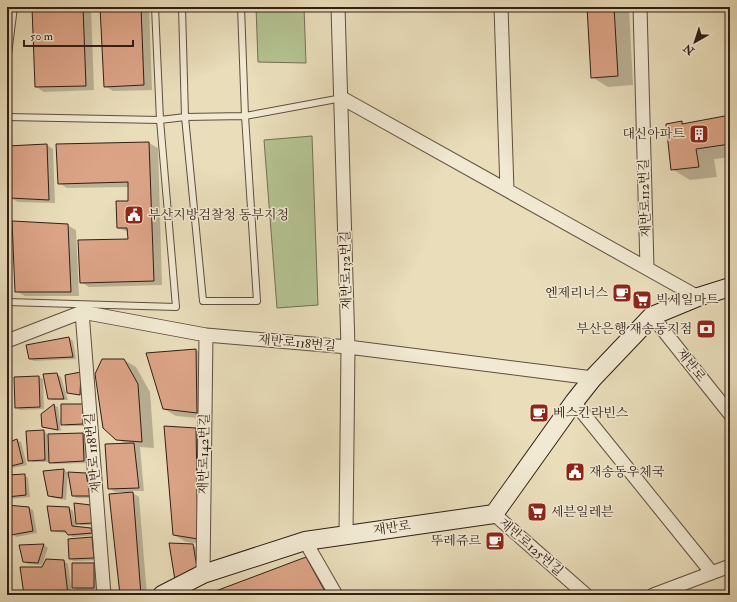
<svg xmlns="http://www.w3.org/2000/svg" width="737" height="602" viewBox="0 0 737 602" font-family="'IM FELL Double Pica','Noto Serif KR',serif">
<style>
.green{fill:#b4c291;stroke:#727054}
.shadow{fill:#0003}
.building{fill:#dca487;stroke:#311e16}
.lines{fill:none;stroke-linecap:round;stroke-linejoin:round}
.service-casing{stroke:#5f4e3f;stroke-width:8}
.minor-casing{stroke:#5f4e3f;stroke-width:15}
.secondary-casing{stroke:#311e16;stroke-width:20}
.service{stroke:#f1e9d2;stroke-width:6}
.minor{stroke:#f1e9d2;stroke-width:13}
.secondary{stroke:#f1e9d2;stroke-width:18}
.labels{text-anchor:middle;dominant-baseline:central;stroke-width:3;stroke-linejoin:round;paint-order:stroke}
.poi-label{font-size:13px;fill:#311e16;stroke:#f1e9d2;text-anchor:start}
.street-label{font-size:13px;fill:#311e16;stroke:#f1e9d2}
</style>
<rect width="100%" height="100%" fill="#e9ddba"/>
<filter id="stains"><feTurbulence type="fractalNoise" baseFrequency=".005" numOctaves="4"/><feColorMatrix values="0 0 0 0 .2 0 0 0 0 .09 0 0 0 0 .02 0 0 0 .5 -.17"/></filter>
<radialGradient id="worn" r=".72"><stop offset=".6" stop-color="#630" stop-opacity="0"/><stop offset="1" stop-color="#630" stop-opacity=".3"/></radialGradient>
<!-- green -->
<path class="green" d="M256 7H304L306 63 258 62Z
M312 136 318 305 277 308 264 140Z"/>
<!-- shadow -->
<path class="shadow" d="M33 7 91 8 94 90 44 92 36 87Z
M101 7H149L152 90 113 91 105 86Z
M588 7H629L633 85 608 87 592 77Z
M730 116V157L714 159 717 177 690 180 672 169 682 122 685 125Z
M149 143 158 148 162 285 89 287 81 282 129 240V232L118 228 129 202V187L67 188 59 183 57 145Z
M47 145 53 149 55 203 18 202 11 198 8 147Z
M67 225 76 230 79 296H25L16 291Z
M69 338 73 341 76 359 34 361 30 359Z
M196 350 208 357 209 419 176 416 164 409 147 354Z
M124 360 136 367 150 392 154 448 140 447 144 491H130L139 497 147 595H121L126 492H115L109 488 126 444 117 439Z
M81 373 84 396 68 392Z
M57 374 61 377 68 400H53L49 398Z
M38 377 43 379 44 409 20 410 16 407Z
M7 382 9 383 12 400 7 401Z
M54 405 58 407 61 431 43 427Z
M83 405 87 426H66L62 424Z
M196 429 208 436 209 545 186 542 174 535Z
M44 431 48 435 82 434 86 436 88 463 54 464 49 462H33L29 460Z
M17 440 21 442 27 465 7 469V444Z
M64 470 68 473 66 500 53 498 49 496Z
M86 474 90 477 93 498H77L73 496Z
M24 475 28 478 30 497 10 499 7 497V476Z
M91 506 97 525H81L77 523Z
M28 508 33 510 37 533 16 537 12 534Z
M69 508 73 511 76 527 90 529 95 531 96 535 73 537 68 533 56 532 52 530Z
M92 538 96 541 97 560 74 561 70 559 69 540Z
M170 544 192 545 204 552 210 579Z
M44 545 48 548 42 565 28 564 24 562 21 546Z
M306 558 314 563 332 595H215Z
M64 561 68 564 72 595H25L43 568Z
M94 564 98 567V589L77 590 73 587Z"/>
<!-- building -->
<path class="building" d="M32 7H83L86 86 35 87Z
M100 7H141L144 85 104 87Z
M587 7H614L618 76 591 78Z
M730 115V144L696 149 699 167 671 170 666 124 682 121V124Z
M149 142 154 281 80 283 78 240 128 239 127 228H117L116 201H128V182L58 184 56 144Z
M47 144 49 200 10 198 7 146Z
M12 221 68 224 71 292H15Z
M69 337 73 357 29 359 26 345Z
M196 349 197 413 163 409 146 353Z
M102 359H124L138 384 142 442 116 440 103 428 95 374Z
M81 372 80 395 67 393 65 375Z
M57 373 64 399H48L43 374Z
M39 376 40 407 15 408 14 377Z
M54 404 58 430 42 427 41 414Z
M61 404H83V424L61 425Z
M164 426 196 428 198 539 173 535Z
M44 430 45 460 28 461 26 431Z
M83 433 84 461 49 463 48 434Z
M17 439 23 463 7 467V443Z
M134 443 139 488 108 489 105 444Z
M64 469 62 498 48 496 43 471Z
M68 472 86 473 90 496H72Z
M25 474 26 495 7 497V475Z
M133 492 141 595H120L109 494Z
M74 503 91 505 93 523 76 524Z
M7 505 29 507 33 531 11 535Z
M47 506 69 507 72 526 91 528 92 533 68 535 65 531H51Z
M92 537 94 558 69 559 68 539Z
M169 543 193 544 198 573 175 580Z
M44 544 38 563 23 562 19 545Z
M306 557 327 595H214L213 592Z
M46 559 64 560 68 595H24L20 567H42Z
M72 563H94V588H72Z"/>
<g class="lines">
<!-- service casing -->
<g class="service-casing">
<path id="service" d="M182 7 185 117 203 301H257L245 116 241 7
M7 62 14 7
M7 117 160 120 185 117 245 116 342 98
M7 302 176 307 160 120 155 7"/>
</g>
<!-- minor casing -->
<g class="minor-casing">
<path id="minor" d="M338 7 348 347 346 534
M501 7 507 190
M640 7 647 268
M342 98 698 297
M82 312 104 595
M652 316 730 414
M7 341 82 312 206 335 348 347 593 378
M574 402 712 573
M494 514 586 595
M305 541 336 595
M203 574 206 335
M653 595 730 566"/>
</g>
<!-- secondary casing -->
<g class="secondary-casing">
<path id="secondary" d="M162 595 203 574 305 541 494 514 574 402 593 378 652 316 698 297 730 287"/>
</g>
<!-- service -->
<use href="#service" class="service"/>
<!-- minor -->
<use href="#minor" class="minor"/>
<!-- secondary -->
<use href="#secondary" class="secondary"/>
</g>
<!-- icons -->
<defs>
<g id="building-square" transform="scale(1)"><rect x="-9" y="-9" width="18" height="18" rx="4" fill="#8f2418" stroke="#f1e9d2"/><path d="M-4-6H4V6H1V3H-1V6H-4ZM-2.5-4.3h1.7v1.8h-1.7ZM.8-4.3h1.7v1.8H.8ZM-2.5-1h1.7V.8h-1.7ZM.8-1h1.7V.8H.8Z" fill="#fff"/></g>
<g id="civic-square" transform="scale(1)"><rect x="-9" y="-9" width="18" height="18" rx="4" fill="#8f2418" stroke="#f1e9d2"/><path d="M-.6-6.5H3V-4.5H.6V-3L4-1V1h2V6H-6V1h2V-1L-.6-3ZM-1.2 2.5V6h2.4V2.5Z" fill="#fff"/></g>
<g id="cafe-square" transform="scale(1)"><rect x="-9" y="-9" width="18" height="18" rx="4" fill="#8f2418" stroke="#f1e9d2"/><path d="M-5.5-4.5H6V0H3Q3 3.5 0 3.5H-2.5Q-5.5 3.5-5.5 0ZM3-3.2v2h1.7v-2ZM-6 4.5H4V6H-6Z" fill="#fff"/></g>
<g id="supermarket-square" transform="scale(1)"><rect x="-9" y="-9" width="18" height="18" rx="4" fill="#8f2418" stroke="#f1e9d2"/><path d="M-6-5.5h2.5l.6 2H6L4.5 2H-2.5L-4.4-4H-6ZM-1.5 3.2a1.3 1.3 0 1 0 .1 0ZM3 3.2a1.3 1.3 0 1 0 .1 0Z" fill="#fff"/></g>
<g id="bank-square" transform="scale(1)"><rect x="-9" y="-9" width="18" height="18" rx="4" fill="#8f2418" stroke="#f1e9d2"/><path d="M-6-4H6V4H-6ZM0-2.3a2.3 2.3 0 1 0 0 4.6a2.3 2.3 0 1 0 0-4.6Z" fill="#fff"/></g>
</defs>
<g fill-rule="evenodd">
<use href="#building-square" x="699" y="134"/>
<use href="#civic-square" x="134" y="215"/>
<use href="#cafe-square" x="622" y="293"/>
<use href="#supermarket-square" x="642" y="300"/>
<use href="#bank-square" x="706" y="329"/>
<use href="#cafe-square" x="539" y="413"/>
<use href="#civic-square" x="575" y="472"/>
<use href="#supermarket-square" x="537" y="512"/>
<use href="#cafe-square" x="495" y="541"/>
</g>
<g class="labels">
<!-- poi labels -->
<g class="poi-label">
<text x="685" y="134" text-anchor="end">대신아파트</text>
<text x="148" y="215">부산지방검찰청 동부지청</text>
<text x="608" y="293" text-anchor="end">엔제리너스</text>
<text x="656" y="300">빅세일마트</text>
<text x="692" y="329" text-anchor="end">부산은행 재송동지점</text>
<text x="553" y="413">베스킨라빈스</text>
<text x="589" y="472">재송동우체국</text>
<text x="551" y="512">세븐일레븐</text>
<text x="481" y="541" text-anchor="end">뚜레쥬르</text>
</g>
<!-- street labels -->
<g class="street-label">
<text transform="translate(645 198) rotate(-92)">재반로112번길</text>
<text transform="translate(346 270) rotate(-91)">재반로132번길</text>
<text transform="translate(297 343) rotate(5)">재반로118번길</text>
<text transform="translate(691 365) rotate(51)">재반로</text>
<text transform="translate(93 453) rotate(-95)">재반로 118번길</text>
<text transform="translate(204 454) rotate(-89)">재반로142번길</text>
<text transform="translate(392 528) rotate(-8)">재반로</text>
<text transform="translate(531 547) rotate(41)">재반로125번길</text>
</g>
</g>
<!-- margin -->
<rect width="737" height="602" fill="none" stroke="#e9ddba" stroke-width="24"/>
<rect x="8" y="8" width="721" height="586" fill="none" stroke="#311e16" stroke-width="2"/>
<rect x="12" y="12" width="713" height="578" fill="none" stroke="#311e16"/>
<!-- north arrow -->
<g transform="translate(695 42) rotate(219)" stroke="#f1e9d2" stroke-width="3" paint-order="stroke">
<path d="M0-3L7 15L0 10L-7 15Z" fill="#311e16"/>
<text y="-6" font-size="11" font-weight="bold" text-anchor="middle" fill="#311e16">N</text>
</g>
<!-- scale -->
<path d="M24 40v6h109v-6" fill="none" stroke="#311e16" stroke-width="2"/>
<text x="30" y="40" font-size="12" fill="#311e16" stroke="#f1e9d2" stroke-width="3" paint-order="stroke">50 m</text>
<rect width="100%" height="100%" filter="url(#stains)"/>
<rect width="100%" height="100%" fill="url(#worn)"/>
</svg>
